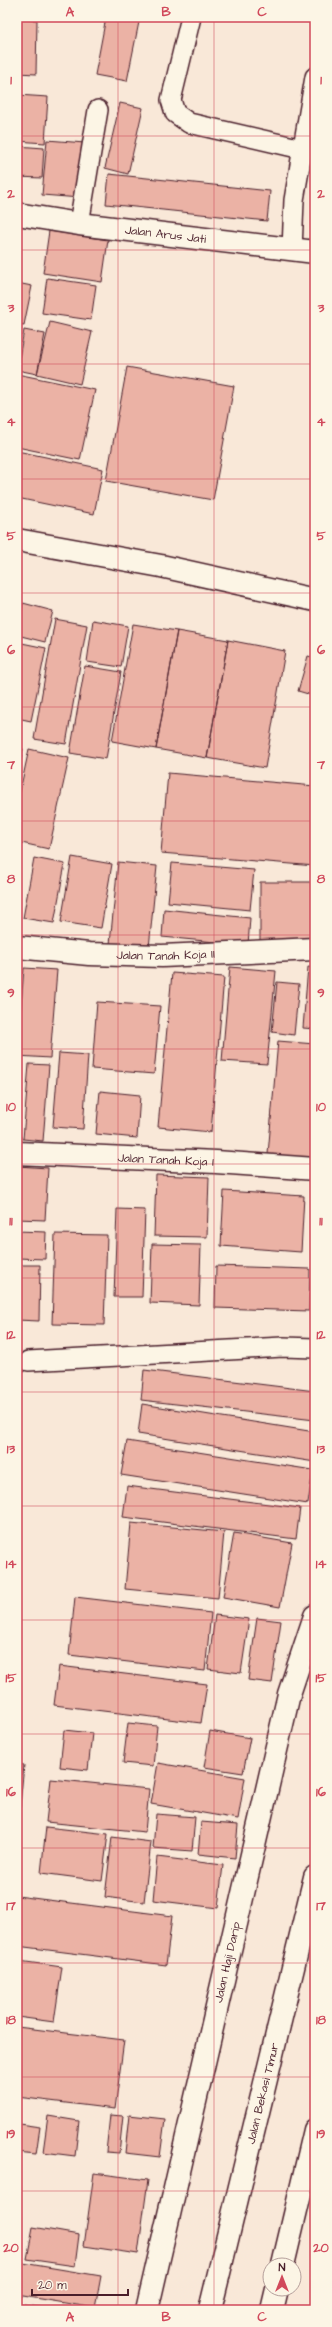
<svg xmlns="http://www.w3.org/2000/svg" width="332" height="2327" viewBox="0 0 332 2327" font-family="'Architects Daughter',sans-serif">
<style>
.building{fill:#ebb2a5;stroke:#4a1f2b}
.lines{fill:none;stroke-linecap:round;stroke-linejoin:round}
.service-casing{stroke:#4a1f2b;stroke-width:22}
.minor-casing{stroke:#4a1f2b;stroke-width:25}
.secondary-casing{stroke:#4a1f2b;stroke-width:25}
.primary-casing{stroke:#4a1f2b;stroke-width:25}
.service{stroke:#fcf5e5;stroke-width:19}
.minor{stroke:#fcf5e5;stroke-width:22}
.secondary{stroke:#fcf5e5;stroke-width:22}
.primary{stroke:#fcf5e5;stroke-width:22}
.grid{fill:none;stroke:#d1495b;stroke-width:1;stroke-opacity:0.55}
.labels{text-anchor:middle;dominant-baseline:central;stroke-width:3;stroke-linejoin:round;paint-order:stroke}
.street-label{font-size:12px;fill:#4a1f2b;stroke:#fcf5e5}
.neatline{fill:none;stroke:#d1495b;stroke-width:1.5}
.grid-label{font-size:13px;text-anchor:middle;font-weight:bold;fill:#d1495b}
</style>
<rect width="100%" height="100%" fill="#f9e8d8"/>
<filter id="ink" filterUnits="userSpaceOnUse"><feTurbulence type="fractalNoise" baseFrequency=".025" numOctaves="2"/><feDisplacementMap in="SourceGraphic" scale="8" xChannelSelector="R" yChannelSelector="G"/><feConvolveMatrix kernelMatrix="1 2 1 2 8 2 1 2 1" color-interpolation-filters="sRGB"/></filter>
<g filter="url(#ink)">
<!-- building -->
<path class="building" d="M106 17H140L127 81 95 75Z
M17 19 37 20 36 74 17 73Z
M17 95 48 97 45 143 17 141Z
M120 103 143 108 128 174 105 168Z
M47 140 85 143 80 198 42 195Z
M17 146 44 148 42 178 17 177Z
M109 174 270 191 267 221 106 204Z
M49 231 108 240 102 282 43 273Z
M47 278 96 285 91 320 42 313Z
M17 283 32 286 24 325 17 324Z
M50 322 92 332 80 384 37 374Z
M24 330 45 334 37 374 17 370Z
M127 367 234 386 213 500 106 481Z
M17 374 95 390 80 460 17 447Z
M17 451 103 469 94 514 17 498Z
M23 603 53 611 45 642 17 635Z
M55 619 87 625 66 744 34 739Z
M93 620 128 626 121 667 87 662Z
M133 624 177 631 156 749 112 741Z
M177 631 228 640 207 758 156 749Z
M228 640 285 651 265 768 207 758Z
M17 642 46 648 31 721 17 718Z
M308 656 315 658V696L298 691Z
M85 666 121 672 106 759 70 753Z
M17 748 23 749 17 776Z
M29 749 69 758 49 849 17 842V805Z
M168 773 315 786V866L161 853Z
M72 857 112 864 101 928 61 922Z
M34 858 65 864 54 923 23 918Z
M118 862 157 866 149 948 110 944Z
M172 863 254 870 250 910 168 902Z
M260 882H315V941H260Z
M164 909 250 918 248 945 162 937Z
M230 967 276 971 267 1064 222 1061Z
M308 967 315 968V1029L303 1028Z
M24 968 57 970 50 1058 17 1056Z
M172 973 224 977 211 1132 158 1127Z
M277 982 299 984 294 1035 272 1032Z
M97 1002 160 1006 154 1074 92 1069Z
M278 1041 315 1044V1158L268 1154Z
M59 1053 88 1055 83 1129 53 1127Z
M29 1064 49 1065 43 1141 23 1139Z
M100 1091 140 1095 137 1138 96 1134Z
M17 1166 48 1168 45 1220 17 1219Z
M156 1175 209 1177 207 1237 154 1236Z
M224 1191 304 1196 301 1252 221 1246Z
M117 1209 145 1210 142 1297H114Z
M17 1231 46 1232 45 1259 17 1258Z
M55 1234 107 1235 104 1325 52 1324Z
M152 1244 201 1245 199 1305 150 1303Z
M17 1265H40L39 1321 17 1320Z
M216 1266 310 1269 309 1311 215 1308Z
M144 1370 315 1391V1420L141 1400Z
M142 1404 315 1432V1462L138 1434Z
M127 1441 313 1470 308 1504 121 1475Z
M127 1486 300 1508 296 1539 123 1517Z
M131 1523 224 1532 218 1598 125 1589Z
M234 1533 292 1543 280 1607 223 1597Z
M75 1597 211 1613 205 1671 69 1655Z
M215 1615 249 1619 241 1673 208 1669Z
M257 1618 281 1621 272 1683 248 1680Z
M59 1666 207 1684 201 1723 54 1705Z
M128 1723 157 1726 153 1766 123 1763Z
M64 1730 92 1733 88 1770 60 1767Z
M210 1731 250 1738 243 1773 204 1767Z
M158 1763 245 1778 238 1819 151 1804Z
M17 1764 24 1765 18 1825H17Z
M51 1779 149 1789 145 1832 46 1822Z
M156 1814 195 1817 192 1851 153 1848Z
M201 1822 238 1825 235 1858 198 1854Z
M46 1827 108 1834 102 1881 41 1873Z
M112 1837 151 1842 144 1902 105 1897Z
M157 1857 223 1865 218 1908 153 1900Z
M17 1896 172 1916 166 1965 17 1946Z
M19 1961 62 1967 54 2022 17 2017Z
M17 2027 124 2040 115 2109 17 2097Z
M110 2115 123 2116 119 2153 106 2152Z
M129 2115 165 2119 160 2157 125 2153Z
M48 2116 79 2121 75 2156 43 2152Z
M19 2124 40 2127 36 2154 17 2152Z
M94 2173 148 2180 138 2254 84 2246Z
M33 2227 79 2235 75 2266 27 2259Z
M17 2262 101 2276 95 2308 17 2295Z
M17 2304 45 2308V2310H17Z
M55 2308 69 2310H55Z"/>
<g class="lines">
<!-- service casing -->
<g class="service-casing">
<path id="service" d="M191 17 171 100 175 113 189 123 302 149
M79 224 98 110
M292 250 294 200 315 77
M28 1361 283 1347 315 1348"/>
</g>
<!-- minor casing -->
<g class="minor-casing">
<g id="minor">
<path id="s1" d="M17 214 79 224 315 252"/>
<path d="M17 540 161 566 315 600"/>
<path id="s2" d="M17 947 89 954 162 956 315 949"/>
<path id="s3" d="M17 1153 216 1162 315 1169"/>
</g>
</g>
<!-- secondary casing -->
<g class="secondary-casing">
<g id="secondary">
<path id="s4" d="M147 2310 289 1694 315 1616"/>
</g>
</g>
<!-- primary casing -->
<g class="primary-casing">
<g id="primary">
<path d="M283 2265 315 2130"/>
<path id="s5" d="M210 2310 315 1877"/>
<path d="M272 2310 277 2289"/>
</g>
</g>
<!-- service -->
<use href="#service" class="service"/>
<!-- minor -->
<use href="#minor" class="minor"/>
<!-- secondary -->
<use href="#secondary" class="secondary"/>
<!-- primary -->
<use href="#primary" class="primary"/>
</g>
</g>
<!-- grid -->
<path class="grid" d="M118 17V2310M214 17V2310M17 136H315M17 250H315M17 364H315M17 479H315M17 593H315M17 707H315M17 821H315M17 935H315M17 1049H315M17 1164H315M17 1278H315M17 1392H315M17 1506H315M17 1620H315M17 1734H315M17 1848H315M17 1963H315M17 2077H315M17 2191H315"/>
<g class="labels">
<!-- street labels -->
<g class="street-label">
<text stroke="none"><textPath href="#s1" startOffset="150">Jalan Arus Jati</textPath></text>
<text stroke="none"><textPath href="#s2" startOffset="149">Jalan Tanah Koja II</textPath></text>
<text stroke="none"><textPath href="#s3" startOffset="149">Jalan Tanah Koja I</textPath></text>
<text stroke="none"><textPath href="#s4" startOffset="357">Jalan Haji Darip</textPath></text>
<text stroke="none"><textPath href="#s5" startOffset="223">Jalan Bekasi Timur</textPath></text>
</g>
</g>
<!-- margin -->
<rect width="332" height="2327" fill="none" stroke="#fcf5e5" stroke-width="44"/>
<!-- north arrow -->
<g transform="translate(282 2277)"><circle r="19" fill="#fcf5e5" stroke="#b59f9b"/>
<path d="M0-3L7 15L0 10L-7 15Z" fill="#d1495b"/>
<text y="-6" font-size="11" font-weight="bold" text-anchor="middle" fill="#4a1f2b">N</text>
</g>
<!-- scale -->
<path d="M32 2289v6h96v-6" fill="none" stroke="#4a1f2b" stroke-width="2"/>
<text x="38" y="2289" font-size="12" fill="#4a1f2b" stroke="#fcf5e5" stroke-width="3" paint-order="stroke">20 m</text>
<rect x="22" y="22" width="288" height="2283" class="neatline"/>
<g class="grid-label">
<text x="70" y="16">A</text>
<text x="166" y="16">B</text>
<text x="262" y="16">C</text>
<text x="11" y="84">1</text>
<text x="321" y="84">1</text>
<text x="11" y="198">2</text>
<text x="321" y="198">2</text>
<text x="11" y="312">3</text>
<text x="321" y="312">3</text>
<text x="11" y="426">4</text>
<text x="321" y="426">4</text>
<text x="11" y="540">5</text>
<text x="321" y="540">5</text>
<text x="11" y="654">6</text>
<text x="321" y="654">6</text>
<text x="11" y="769">7</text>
<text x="321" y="769">7</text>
<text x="11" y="883">8</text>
<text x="321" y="883">8</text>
<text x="11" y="997">9</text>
<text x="321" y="997">9</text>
<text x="11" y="1111">10</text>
<text x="321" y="1111">10</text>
<text x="11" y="1225">11</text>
<text x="321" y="1225">11</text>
<text x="11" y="1339">12</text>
<text x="321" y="1339">12</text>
<text x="11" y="1453">13</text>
<text x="321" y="1453">13</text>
<text x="11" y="1568">14</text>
<text x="321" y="1568">14</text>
<text x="11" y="1682">15</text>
<text x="321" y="1682">15</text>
<text x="11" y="1796">16</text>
<text x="321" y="1796">16</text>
<text x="11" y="1910">17</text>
<text x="321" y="1910">17</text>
<text x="11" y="2024">18</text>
<text x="321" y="2024">18</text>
<text x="11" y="2138">19</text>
<text x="321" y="2138">19</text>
<text x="11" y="2252">20</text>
<text x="321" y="2252">20</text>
<text x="70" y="2321">A</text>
<text x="166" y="2321">B</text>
<text x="262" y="2321">C</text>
</g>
</svg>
